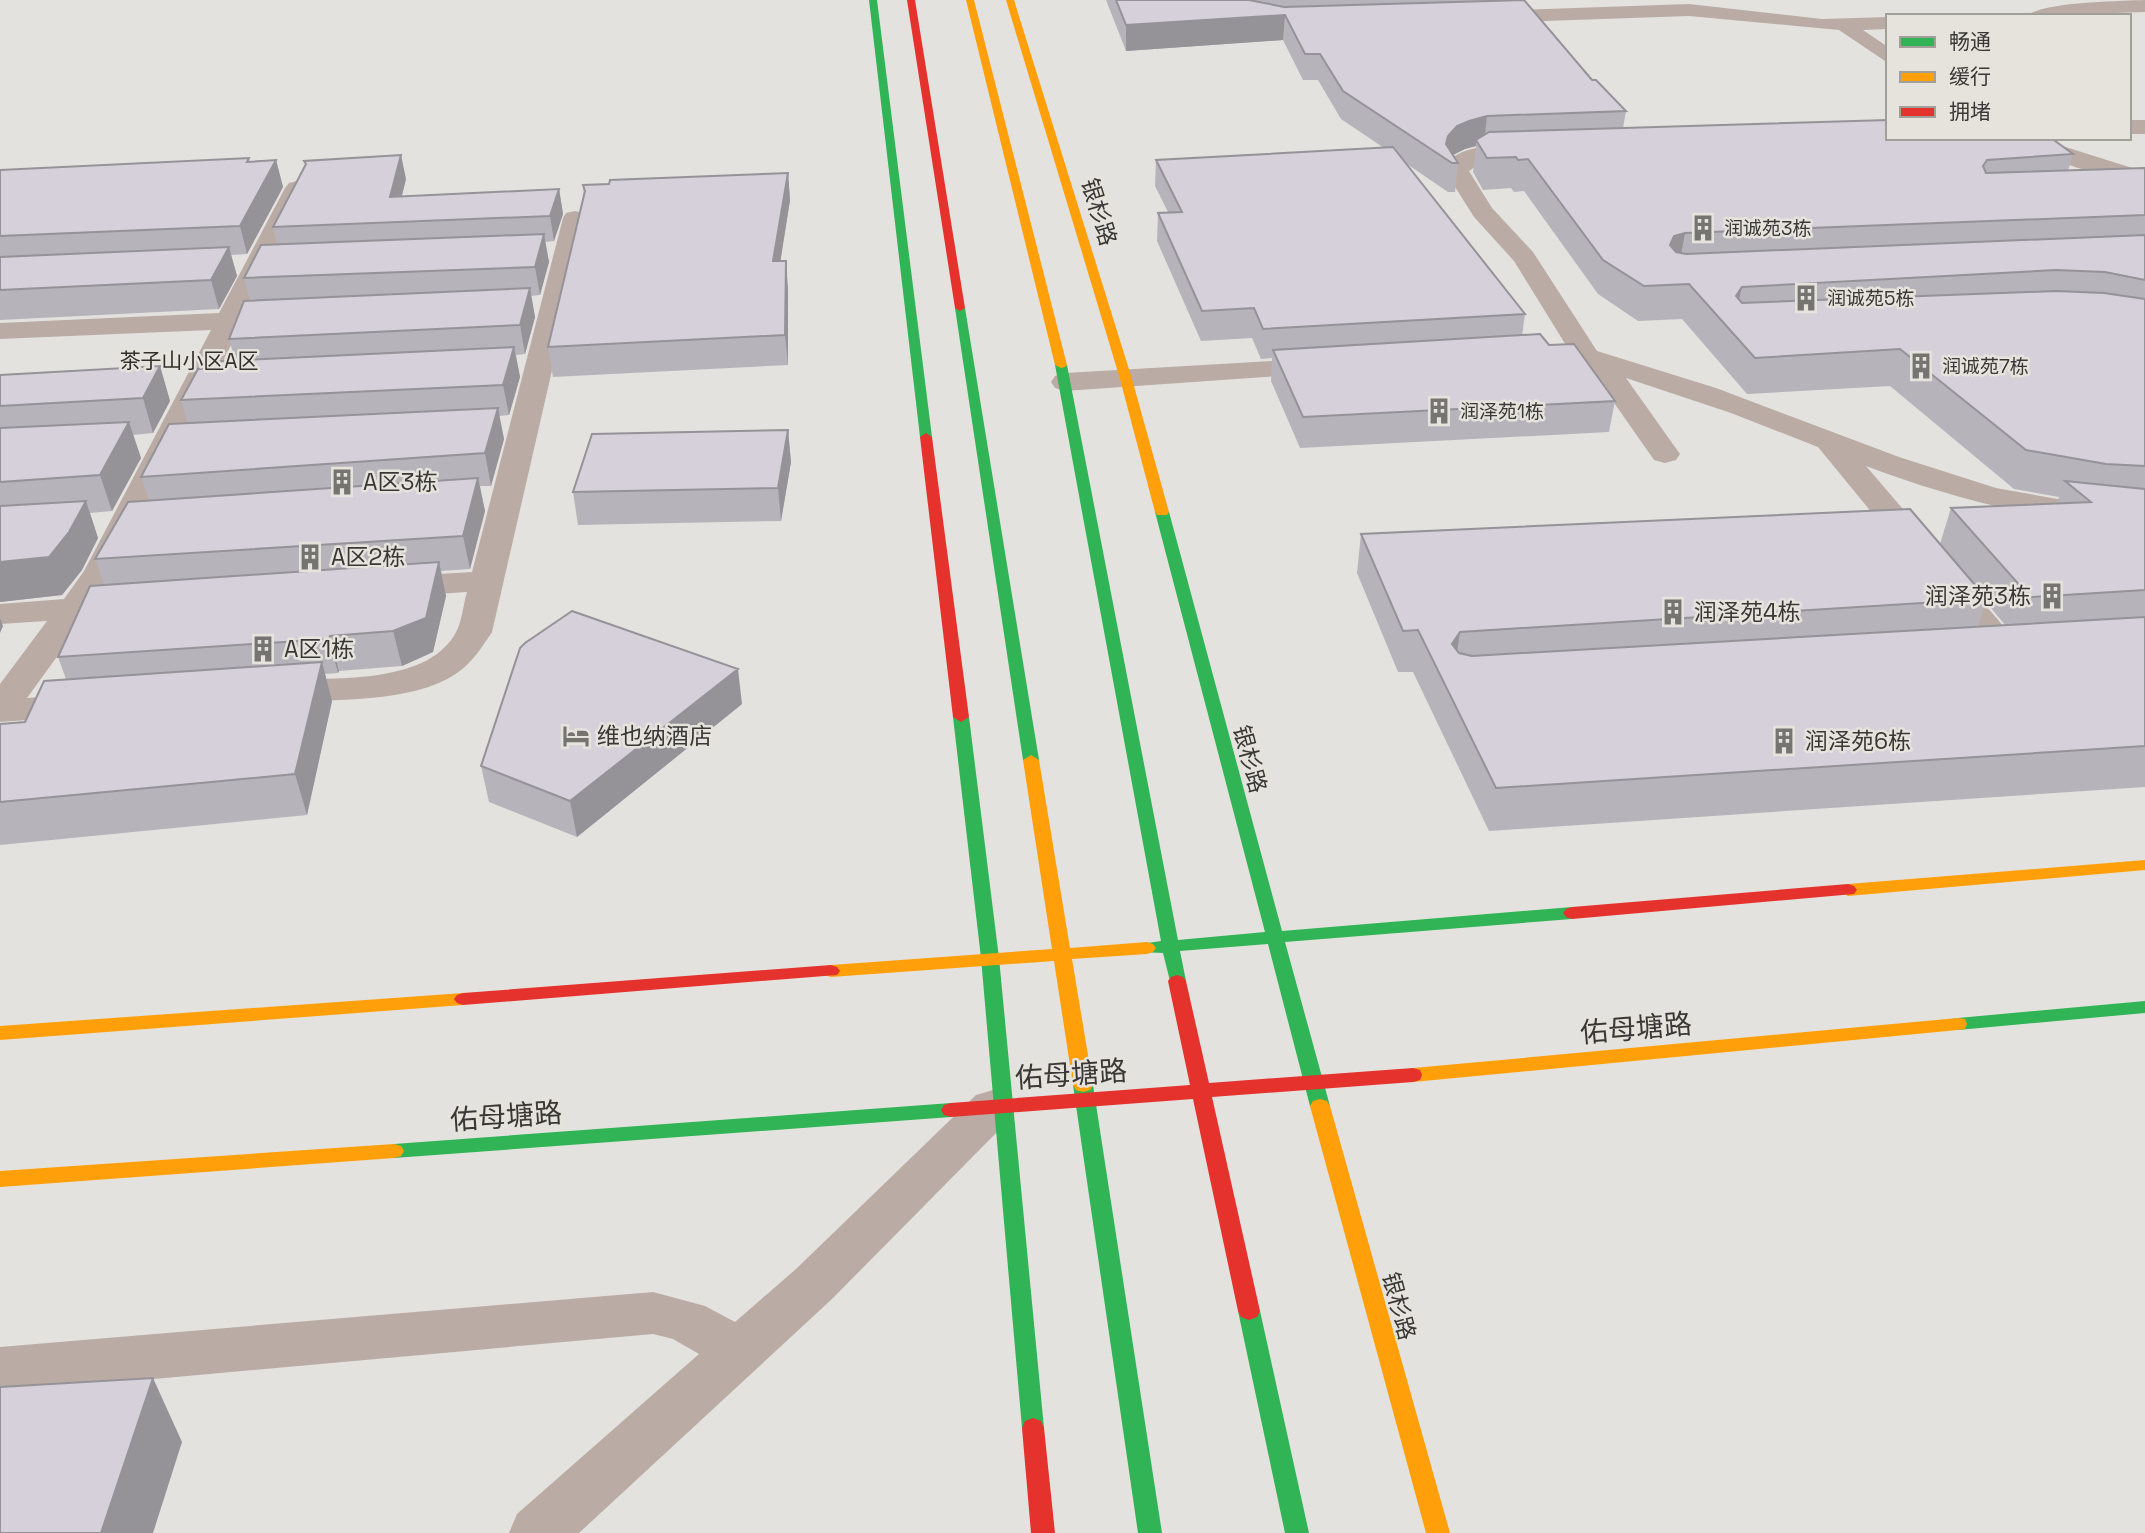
<svg xmlns="http://www.w3.org/2000/svg" width="2145" height="1533" viewBox="0 0 2145 1533" font-family="'Space Grotesk','Noto Sans SC',sans-serif">
<style>
.lines{fill:none;stroke-linecap:round;stroke-linejoin:round}
.street{fill:#baaca5;fill-rule:evenodd}
.fast{fill:#30b455;fill-rule:evenodd}
.slow{fill:#ff9f0a;fill-rule:evenodd}
.jam{fill:#e5322d;fill-rule:evenodd}
.wall{fill:#b7b3bb;fill-rule:evenodd}
.shaded-wall{fill:#959298}
.building{fill:#d5d0d9;stroke:#959298;stroke-width:2}
.labels{text-anchor:middle;dominant-baseline:central;stroke-width:5;stroke-linejoin:round;paint-order:stroke}
.far-poi-label{font-size:19px;fill:#3a3836;stroke:#e6e3dd;text-anchor:start}
.far-neighbourhood-label{font-size:21px;fill:#322f2b;stroke:#e6e3dd}
.street-label{font-size:23px;fill:#3a3836;stroke:#e6e3dd}
.poi-label{font-size:23px;fill:#3a3836;stroke:#e6e3dd;text-anchor:start}
.near-street-label{font-size:28px;fill:#3a3836;stroke:#e6e3dd}
</style>
<rect width="100%" height="100%" fill="#e4e2df"/>
<g class="lines">
<!-- street -->
<path class="street" d="M2145 0V12L2027 16C2040 2 2123 1 2145 0Z
M1689 4 1822 19 1888 17V29L1863 30 1888 47V63L1839 30 1689 16 1484 23 1474 17 1484 11Z
M2129 120H2145V134H2129Z
M2004 138H2037L2145 172V186L2078 168 2007 143Z
M1525 145 1536 152 1533 157 1484 161 1469 171 1492 208 1533 252 1597 351 1716 388 1899 457 1996 488 2092 505 2145 507V527C2048 523 1956 500 1866 466L2017 642 2022 650 2017 658 2004 661 1991 658 1818 447 1731 413 1626 378 1680 454 1676 460 1665 463 1654 460 1589 367 1577 363 1514 261 1474 217 1445 171C1451 142 1503 146 1525 145Z
M297 181 305 183 309 188 247 312 260 314 264 320 260 326 239 329 117 573 99 598 109 607 104 614 85 618 27 698 82 694 95 697 100 705 95 713 82 716 0 722V684L47 621 0 624V604L64 599 84 571 211 330 0 339V323L219 313 285 188 289 183Z
M575 211 584 213 587 218 492 632C482 647 472 663 457 673 413 704 330 699 278 702L265 699 260 691 265 683 278 680C330 677 425 686 455 634 462 623 463 605 467 592L390 597 378 594 373 587 378 580 390 577 472 572 563 218 566 213Z
M1325 358 1335 360 1339 366 1335 372 1065 391 1055 388 1051 382 1055 376 1065 373Z
M993 1090 1010 1095 1017 1107 1010 1119 832 1299 579 1533H509L517 1514 699 1354 673 1339 653 1334 0 1393V1347L653 1292 705 1306 735 1322 796 1269 976 1095Z"/>
<!-- fast -->
<path class="fast" d="M869 0H877L932 437 926 441 920 437Z
M960 305 965 308 1039 760 1031 765 1023 760 955 308Z
M1061 362 1067 365 1178 940 1265 932 1155 512 1162 508 1169 512 1282 931 1572 907 1578 909 1581 913 1578 917 1572 919 1285 942 1330 1106 1327 1111 1320 1113 1313 1111 1310 1106 1268 944 1180 951 1186 981 1183 985H1171L1163 953 1141 952 1138 948 1141 944 1161 941 1055 365Z
M961 712 969 717 999 958 1044 1428 1041 1435 1033 1438 1025 1435 1022 1428 981 958 953 717Z
M2145 1001V1013L1958 1030 1951 1029 1949 1024 1951 1019 1958 1018Z
M1083 1078 1090 1080 1093 1085 1162 1533H1138L1073 1085 1076 1080Z
M951 1103 958 1105 961 1110 958 1115 951 1117 394 1158 387 1156 384 1151 387 1146 394 1144Z
M1249 1302 1257 1305 1260 1311 1309 1533H1285L1238 1311 1241 1305Z"/>
<!-- slow -->
<path class="slow" d="M966 0H974L1067 365 1065 367 1061 368 1055 365Z
M1006 0H1014L1132 379 1169 512 1167 515H1157L1155 512 1120 379Z
M1031 755 1039 760 1070 948 1147 942 1153 944 1156 948 1153 952 1147 954 1072 959 1093 1085 1090 1090 1083 1092 1076 1090 1073 1085 1054 961 831 977 825 975 822 971 825 967 831 965 1052 949 1023 760Z
M2145 860V870L1848 896 1839 890 1848 884Z
M463 993 469 995 472 999 469 1003 463 1005 0 1040V1026Z
M1958 1018 1965 1019 1967 1024 1965 1029 1958 1030 1413 1082 1406 1080 1404 1075 1406 1070 1413 1068Z
M1320 1099 1327 1101 1330 1106 1450 1533H1426L1310 1106 1313 1101Z
M394 1144 401 1146 404 1151 401 1156 394 1158 0 1187V1171Z"/>
<!-- jam -->
<path class="jam" d="M907 0H915L965 308 960 311 955 308Z
M926 433 932 437 969 717 961 722 953 717 920 437Z
M1848 884 1854 886 1857 890 1854 894 1572 919 1566 917 1563 913 1566 909 1572 907Z
M831 965 837 967 840 971 837 975 463 1005 457 1003 454 999 457 995 463 993Z
M1177 975 1183 977 1186 981 1209 1083 1413 1068 1420 1070 1422 1075 1420 1080 1413 1082 1212 1097 1260 1311 1257 1317 1249 1320 1241 1317 1238 1311 1193 1099 951 1117 944 1115 941 1110 944 1105 951 1103 1190 1085 1168 981 1171 977Z
M1033 1418 1041 1421 1044 1428 1055 1533H1031L1022 1428 1025 1421Z"/>
</g>
<!-- wall -->
<path class="wall" d="M1106 0 1253 1 1252 0H1524L1592 80 1626 111 1623 128 2073 154 2068 171 2145 168V787L1489 831 1413 672H1398L1357 573 1361 534 1940 544 1951 508 2057 503 2059 497 2014 489 1890 386 1747 394 1682 319 1638 321 1598 294 1524 191 1514 192 1511 188 1483 190 1473 172 1476 146 1465 149 1453 155 1458 163 1455 192H1448L1404 162 1525 314 1522 336 1549 345 1615 401 1609 432 1300 448 1271 381 1272 358 1261 359 1252 338 1201 341 1157 241 1158 213 1168 212 1155 186 1156 160 1384 148 1341 119 1318 80H1303L1283 40 1126 51ZM1986 602 2005 625 1978 626Z
M276 160 283 187 247 254 231 255 237 276 219 309 0 320V170Z
M788 173 790 200 780 261 788 289V365L553 377 548 347 584 196 583 185Z
M406 179 402 196 559 189 563 214 554 241 545 242 549 262 540 295 531 296 535 317 525 354 516 355 520 377 509 415 499 416 504 439 491 486H480L485 511 470 569 441 571 446 596 433 652 402 666 339 671 338 673 325 674 332 701 307 815 0 845V724L25 722 66 679 58 657 104 585 95 559 149 500 141 477 188 423 181 400 219 368 235 360 229 339 250 300 244 278 277 245 273 227Z
M160 366 170 401 153 433 133 435 141 458 112 511 90 513 98 538 82 570 62 595 0 602V375Z
M788 430 791 462 781 521 578 525 573 492Z
M742 704 577 837 489 802 481 766Z"/>
<!-- shaded-wall -->
<path class="shaded-wall" d="M1285 15 1283 40 1126 51V25Z
M1487 116 1484 144 1476 140V146L1465 149 1453 155 1446 144 1448 136 1457 126 1469 121Z
M401 155 406 179 395 222 390 197Z
M276 160 283 187 247 254 240 226Z
M788 173 790 200 776 290 773 261Z
M559 189 563 214 554 241 550 216Z
M1685 233 1679 266 1670 245 1674 236Z
M544 234 549 262 540 295 535 267Z
M229 247 237 276 219 309 211 280Z
M786 261 788 289V365L785 335Z
M1742 287 1734 321 1729 331 1736 296Z
M530 288 535 317 525 354 520 325Z
M514 347 520 377 509 415 503 385Z
M160 366 170 401 153 433 143 398Z
M498 408 504 439 491 486 485 453Z
M129 422 141 458 112 511 100 475Z
M788 430 791 462 781 521 778 488Z
M478 478 485 511 470 569 463 536Z
M86 501 98 538 82 570 62 595 0 602V562Z
M439 562 446 596 433 652 402 666 393 631Z
M0 618 3 626 0 633Z
M1460 632 1454 673 1452 644Z
M330 636 339 671 338 673 329 639Z
M322 662 332 701 307 815 295 774Z
M738 669 742 704 577 837 570 801Z
M153 1378 182 1442 153 1533H101Z"/>
<!-- building -->
<path class="building" d="M1116 0H1249L1284 7 1524 0 1592 80H1596L1626 111 1487 116 1469 121 1457 126 1448 136 1446 144 1458 163H1452L1343 91 1320 54H1305L1285 15 1126 25Z
M1888 120V138H2051L2073 154 1987 160 1983 166 1986 173 2145 168V215L1685 233 1674 236 1670 245 1676 252 1686 254 2145 235V280L2105 272 2056 270 1742 287 1736 296 1742 303 2056 291 2104 293 2145 299V466L2106 464 2026 450 1900 349 1755 358 1689 284 1644 286 1603 260 1528 159 1518 160 1516 157 1487 158 1476 140 1489 132Z
M1393 147 1525 314 1263 329 1254 308 1202 311 1158 213 1182 212 1156 160Z
M401 155 390 197 559 189 550 216 273 227 306 164 304 161Z
M249 158 247 162 276 160 240 226 0 236V170Z
M788 173 773 261H786L785 335 548 347 585 191 583 185 609 184 610 180Z
M544 234 535 267 244 278 261 245Z
M229 247 211 280 0 290V257Z
M530 288 520 325 229 339 244 301Z
M1540 334 1549 345 1574 344 1615 401 1303 417 1273 350Z
M514 347 503 385 181 400 198 369 219 368 221 361Z
M160 366 143 398 0 406V375Z
M498 408 485 453 141 477 169 424Z
M129 422 100 475 0 482V428Z
M788 430 778 488 573 492 592 434Z
M478 478 463 536 95 559 128 502Z
M2065 481 2145 489V590L2030 597 1951 508 2091 502Z
M86 501 69 532 49 557 0 562V506Z
M1910 509 1987 599 1460 632 1452 644 1459 653 1472 656 2145 617V746L1496 788 1418 630 1403 631 1361 534Z
M439 562 426 618 393 631 330 636 329 639 58 657 90 586Z
M572 611 738 669 570 801 481 766 520 648 525 643Z
M322 662 295 774 0 802V724L25 722 44 681Z
M153 1378 101 1533H0V1387Z"/>
<!-- icons -->
<defs>
<g id="building-bare" transform="scale(2.1)"><path d="M-4-6H4V6H1V3H-1V6H-4ZM-2.5-4.3h1.7v1.8h-1.7ZM.8-4.3h1.7v1.8H.8ZM-2.5-1h1.7V.8h-1.7ZM.8-1h1.7V.8H.8Z" fill="#767471" stroke="#e6e3dd" stroke-width="2.5" paint-order="stroke"/></g>
<g id="hotel-bare" transform="scale(2.1)"><path d="M-6-4.5h1.5V1H6V5H4.5V3h-9V5H-6ZM-4 0a1.8 1.8 0 1 1 3.6 0ZM.5 0V-2.5h3Q6-2.5 6 0Z" fill="#767471" stroke="#e6e3dd" stroke-width="2.5" paint-order="stroke"/></g>
</defs>
<g fill-rule="evenodd">
<use href="#building-bare" x="1703" y="228"/>
<use href="#building-bare" x="1806" y="298"/>
<use href="#building-bare" x="1921" y="366"/>
<use href="#building-bare" x="1439" y="411"/>
<use href="#building-bare" x="342" y="482"/>
<use href="#building-bare" x="310" y="557"/>
<use href="#building-bare" x="2052" y="596"/>
<use href="#building-bare" x="1673" y="612"/>
<use href="#building-bare" x="263" y="649"/>
<use href="#hotel-bare" x="576" y="736"/>
<use href="#building-bare" x="1784" y="741"/>
</g>
<g class="labels">
<!-- far-poi labels -->
<g class="far-poi-label">
<text x="1724" y="228">润诚苑3栋</text>
<text x="1827" y="298">润诚苑5栋</text>
<text x="1942" y="366">润诚苑7栋</text>
<text x="1460" y="411">润泽苑1栋</text>
</g>
<!-- far-neighbourhood labels -->
<g class="far-neighbourhood-label">
<text x="189" y="360">茶子山小区A区</text>
</g>
<!-- street labels -->
<g class="street-label">
<text transform="translate(1099 212) rotate(73)">银杉路</text>
<text transform="translate(1250 759) rotate(75)">银杉路</text>
<text transform="translate(1399 1306) rotate(75)">银杉路</text>
</g>
<!-- poi labels -->
<g class="poi-label">
<text x="363" y="482">A区3栋</text>
<text x="331" y="557">A区2栋</text>
<text x="2031" y="596" text-anchor="end">润泽苑3栋</text>
<text x="1694" y="612">润泽苑4栋</text>
<text x="284" y="649">A区1栋</text>
<text x="597" y="736">维也纳酒店</text>
<text x="1805" y="741">润泽苑6栋</text>
</g>
<!-- near-street labels -->
<g class="near-street-label">
<text transform="translate(1636 1028) rotate(-5)">佑母塘路</text>
<text transform="translate(1071 1074) rotate(-4)">佑母塘路</text>
<text transform="translate(506 1116) rotate(-4)">佑母塘路</text>
</g>
</g>
<!-- legend -->
<rect x="1886" y="14" width="245" height="126" fill="#e6e3dd" stroke="#a19f9a" stroke-width="2"/>
<rect x="1900" y="37" width="35" height="10" fill="#30b455" stroke="#a19f9a" stroke-width="2"/>
<text x="1949" y="49" font-size="21" fill="#3a3836">畅通</text>
<rect x="1900" y="72" width="35" height="10" fill="#ff9f0a" stroke="#a19f9a" stroke-width="2"/>
<text x="1949" y="84" font-size="21" fill="#3a3836">缓行</text>
<rect x="1900" y="107" width="35" height="10" fill="#e5322d" stroke="#a19f9a" stroke-width="2"/>
<text x="1949" y="119" font-size="21" fill="#3a3836">拥堵</text>
</svg>
